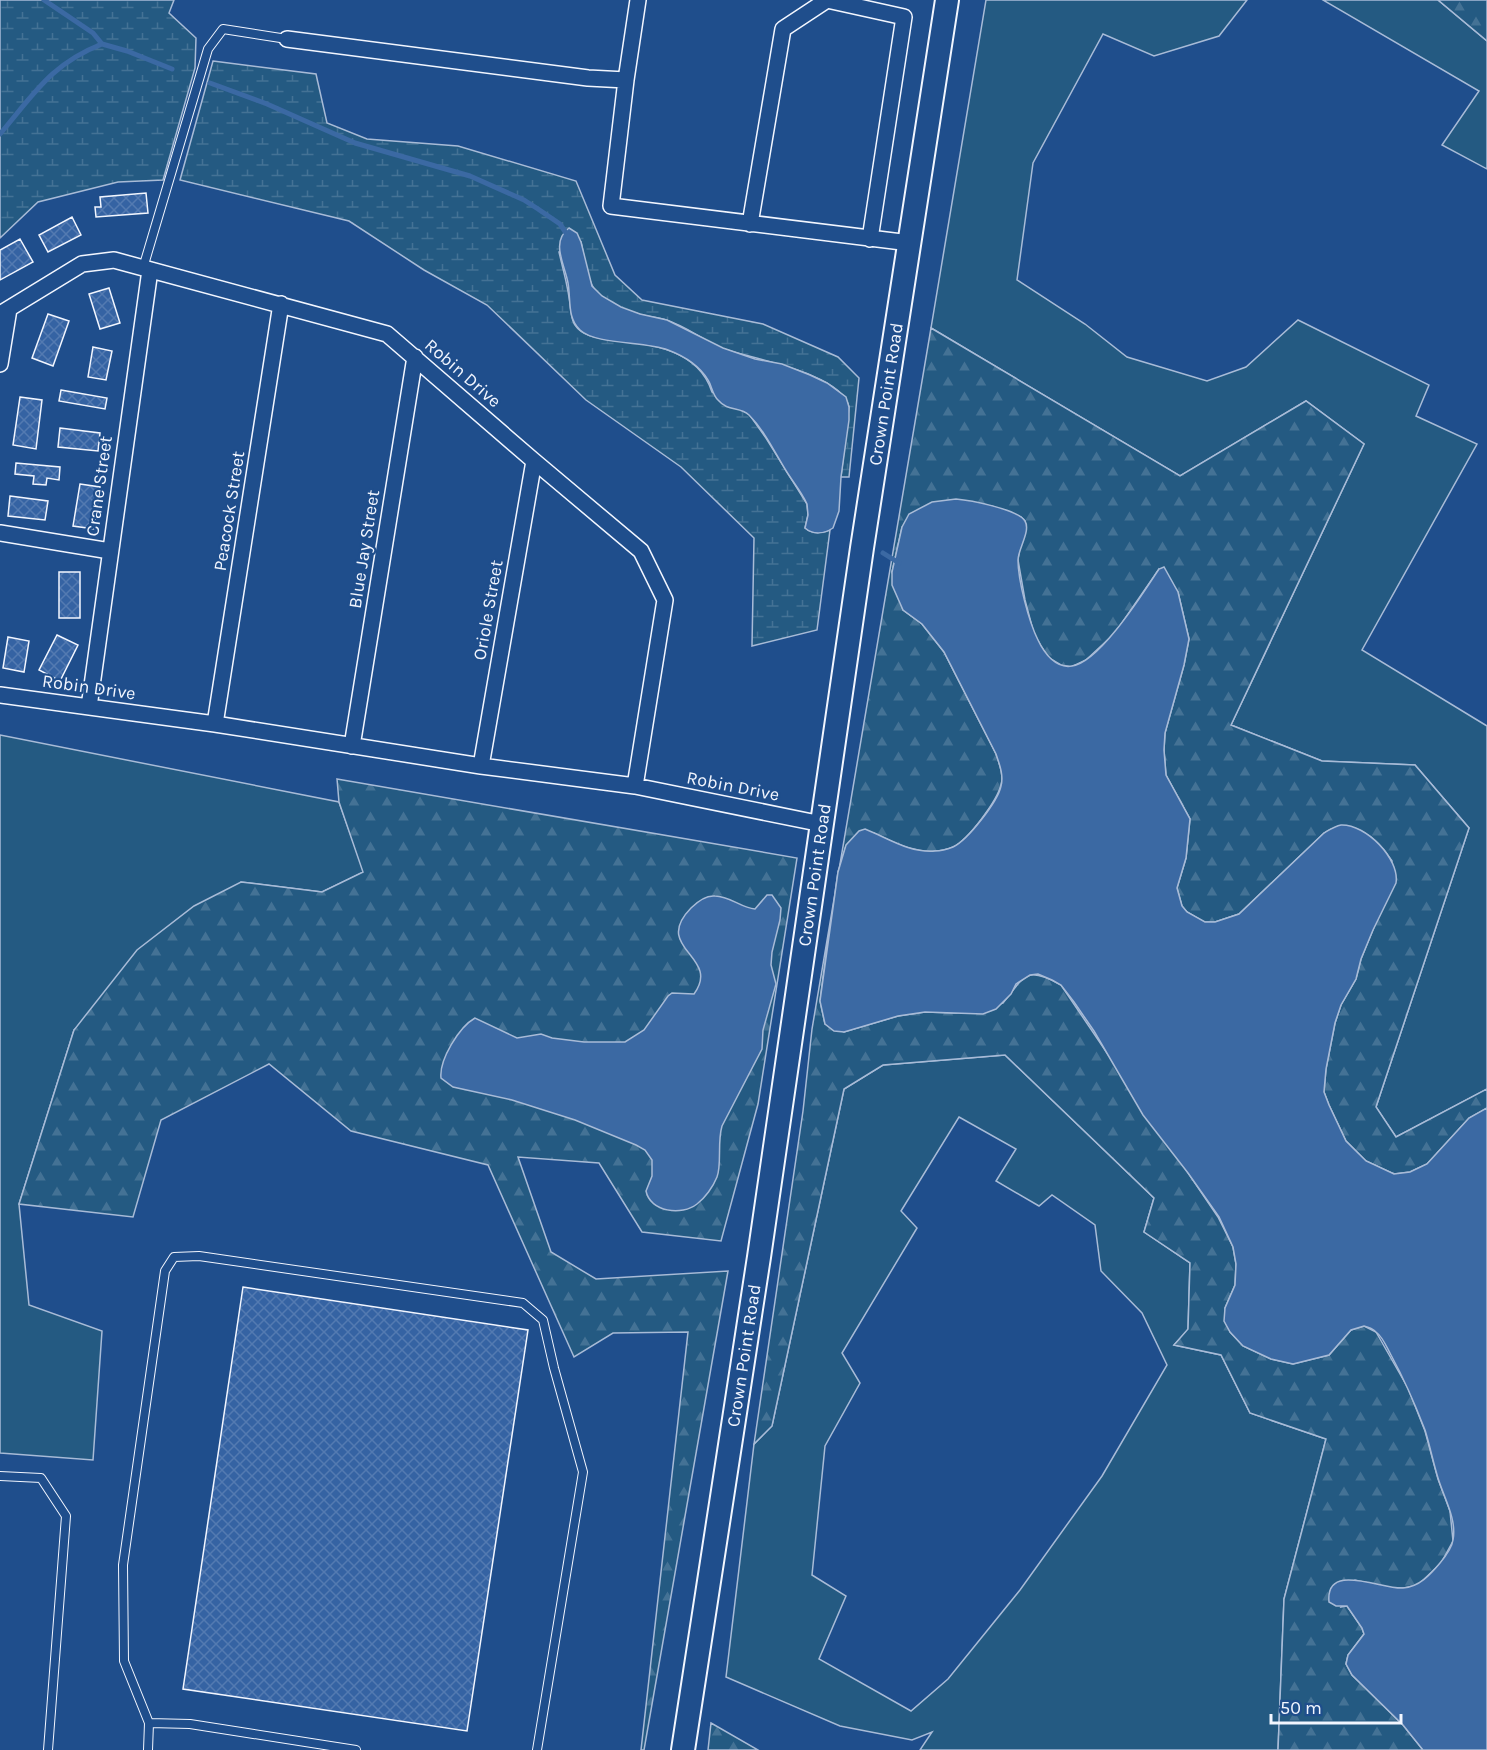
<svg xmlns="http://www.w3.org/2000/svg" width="1487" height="1750" viewBox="0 0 1487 1750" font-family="Karla,sans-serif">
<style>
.grass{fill:#245a82;stroke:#a8bbd7;stroke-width:1.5;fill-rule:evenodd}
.forest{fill:url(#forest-firs);stroke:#a8bbd7;stroke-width:1.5}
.wetland{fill:url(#wetland-marsh);stroke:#a8bbd7;stroke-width:1.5}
.water{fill:#3b69a3;stroke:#a8bbd7;stroke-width:1.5}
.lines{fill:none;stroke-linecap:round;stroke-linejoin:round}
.stream{stroke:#3b69a3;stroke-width:5}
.building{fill:url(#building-cross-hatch);stroke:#f2f6ff;stroke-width:1.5}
.lane-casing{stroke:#f2f6ff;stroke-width:10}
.street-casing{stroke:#f2f6ff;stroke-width:18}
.secondary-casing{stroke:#f2f6ff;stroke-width:26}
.lane{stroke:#1f4e8c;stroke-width:8}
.street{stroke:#1f4e8c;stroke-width:15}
.secondary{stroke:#1f4e8c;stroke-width:22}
.labels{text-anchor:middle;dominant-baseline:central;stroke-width:4.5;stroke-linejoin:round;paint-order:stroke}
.street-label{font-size:18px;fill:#f2f6ff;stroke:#1f4e8c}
</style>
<defs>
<pattern id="forest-firs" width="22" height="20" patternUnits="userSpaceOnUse" patternTransform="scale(1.5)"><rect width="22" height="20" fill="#245a82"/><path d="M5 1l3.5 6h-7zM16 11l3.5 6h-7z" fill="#447295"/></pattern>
<pattern id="wetland-marsh" width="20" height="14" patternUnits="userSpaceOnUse" patternTransform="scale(1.5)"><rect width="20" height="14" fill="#245a82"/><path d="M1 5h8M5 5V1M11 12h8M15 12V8" fill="none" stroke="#447295"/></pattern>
<pattern id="building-cross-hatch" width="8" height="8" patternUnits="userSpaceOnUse" patternTransform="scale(1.5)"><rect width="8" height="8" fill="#3563a3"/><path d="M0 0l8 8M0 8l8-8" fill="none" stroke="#537ab1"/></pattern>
</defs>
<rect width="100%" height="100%" fill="#1f4e8c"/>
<!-- grass -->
<path class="grass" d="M986 0H1247L1219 36 1154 56 1103 34 1033 163 1017 280 1085 324 1127 357 1207 381 1246 367 1298 320 1429 385 1416 416 1477 444 1362 650 1487 726V1089L1396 1137 1376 1107 1469 828 1415 765 1322 761 1231 725 1364 444 1306 401 1180 476 931 328Z
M1323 0H1438L1487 41V169L1442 145 1479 91Z
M0 735 339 802 364 872 322 892 241 882 74 1030 19 1204 29 1305 102 1331 93 1460 0 1453Z
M1005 1055 1154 1198 1144 1232 1190 1263 1188 1330 1174 1345 1221 1355 1250 1413 1326 1439 1284 1599 1278 1750H920L932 1732 912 1740 840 1726 726 1677 754 1444 772 1426 844 1089 883 1065ZM959 1117 1016 1149 996 1181 1039 1206 1052 1195 1095 1225 1101 1271 1142 1313 1167 1365 1102 1476 1020 1590 948 1679 911 1711 819 1659 846 1596 812 1575 825 1446 860 1383 842 1353 917 1228 901 1211Z"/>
<!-- forest -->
<path class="forest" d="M1438 0H1487V41Z
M931 328 1180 476 1306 401 1364 444 1231 725 1322 761 1415 765 1469 828 1376 1107 1396 1137 1487 1089V1108L1469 1118 1427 1164 1410 1172 1394 1174 1366 1161 1346 1141 1329 1105 1324 1092 1326 1069 1335 1023 1341 1005 1356 979 1361 959 1379 915 1392 861C1377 838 1351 815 1324 833L1239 914 1215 922H1204L1187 912 1182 906 1177 888 1186 858 1190 819 1166 775 1164 750 1165 733 1184 665 1189 639 1178 592 1159 569 1115 633 1086 660 1071 667 1061 665 1049 658 1041 646 1034 634 1025 600 1018 560 1020 547 1026 529 1025 521 1021 517 992 506 902 527 892 572 903 610 922 624 944 652 996 754C999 763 1004 775 1001 785 997 801 968 840 953 847 949 849 940 851 935 851 913 853 892 842 874 833L846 846 838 872 823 977 820 1001 825 1024 844 1032 898 1016 925 1012 956 1013 1003 1003C1025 976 1025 965 1061 985L1218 1217 1233 1247 1236 1264 1235 1285 1225 1308 1230 1332 1243 1346 1271 1359 1293 1364 1329 1355 1351 1330 1364 1326 1376 1332 1408 1388 1425 1431 1438 1479 1450 1511 1453 1541 1441 1563 1418 1585 1404 1588H1392L1355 1580 1341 1607 1347 1606 1362 1628 1364 1634 1348 1655 1346 1664 1352 1675 1403 1725 1423 1750H1278L1284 1599 1326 1439 1250 1413 1221 1355 1174 1345 1188 1329 1190 1263 1144 1232 1154 1198 1005 1055 883 1065 844 1089 772 1426 754 1444 803 1111 812 1029Z
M337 779 797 858 758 1104 721 1241 642 1232 599 1163 518 1157 551 1252 596 1279 728 1271 644 1750H641L688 1332 613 1333 574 1357 488 1165 351 1131 269 1064 161 1120 133 1217 19 1204 74 1030 137 950 194 906 241 882 322 892 363 872 339 802Z
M711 1723 758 1750H708Z"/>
<!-- wetland -->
<path class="wetland" d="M0 0H174L169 13 196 38 195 68 163 180 118 182 38 202 0 238Z
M213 61 316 74 327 123 367 139 458 146 576 181 615 275 642 300 763 324 838 357 859 378 849 477H841L849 407C842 373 752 359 724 349 704 341 686 326 666 320 658 317 648 317 639 314 624 310 606 302 595 290 587 281 584 254 581 242L559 252C564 274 569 289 571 312 572 316 572 321 575 325 583 337 599 338 612 340 651 344 698 349 712 392L749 414 766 438 807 504 808 515 805 528C812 534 822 533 830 530L817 630 752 646 754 538 681 467 586 400 487 305 424 270 349 221 180 180Z"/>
<!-- water -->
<path class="water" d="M569 228 577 233 581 242 592 286 602 296 621 307 640 314 667 320 723 348 755 359 782 364 810 375 827 383 846 397 849 407V420L841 477 839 511 833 528C824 534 813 535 805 528L808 515 807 504C801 491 792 481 785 469 774 451 764 430 749 415 740 406 728 412 718 400 712 394 712 386 708 380 699 365 684 356 668 350 645 341 596 345 580 330 567 318 571 300 568 283 565 265 550 242 569 228Z
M956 499C968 500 1018 509 1025 521 1031 531 1018 549 1018 560 1018 581 1029 622 1038 640 1044 653 1056 669 1072 666 1100 662 1143 593 1159 569L1164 567 1178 592 1189 639 1184 665 1165 733 1164 750 1166 775 1190 819 1186 858 1177 888 1182 906 1187 912 1205 922H1215L1239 914 1324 833C1329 830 1335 826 1341 825 1366 824 1400 859 1396 883L1373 930 1361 959 1356 979 1341 1005 1335 1023 1326 1069 1324 1092 1329 1105 1346 1141 1366 1161 1394 1174 1410 1172 1427 1164 1469 1118 1487 1108V1750H1423L1403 1725 1352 1675 1346 1664 1348 1655 1364 1634 1362 1628 1347 1606H1336L1329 1602C1325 1561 1383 1590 1403 1588 1419 1587 1430 1575 1440 1563 1445 1557 1452 1548 1453 1540 1457 1519 1444 1498 1438 1478 1433 1462 1430 1446 1425 1430 1415 1404 1404 1379 1391 1355 1387 1348 1383 1337 1376 1332 1373 1329 1368 1327 1364 1326L1351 1330 1329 1355 1293 1364 1271 1359 1243 1346 1230 1332 1224 1321 1225 1308 1235 1285 1236 1264 1233 1247 1219 1217 1188 1173 1143 1115 1094 1031 1074 1002 1061 985 1052 980 1038 974 1030 975 1016 984 1011 994 996 1009 983 1014 925 1012 898 1016 844 1032 834 1031 825 1024 820 1001 838 872 846 845 859 831 865 829C888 838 909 853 935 851 940 851 948 849 953 847 968 840 998 801 1001 786 1004 775 999 763 996 754L944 652 922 624 903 610 892 585V572L902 527 909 514 932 502Z
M767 895H772L781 908 780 920 772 952 771 965 776 984 763 1030 762 1049 722 1126C717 1143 722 1164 717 1177 713 1187 705 1198 697 1204 682 1216 650 1212 646 1191L652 1176V1160L645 1150 636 1145 575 1120 512 1100 453 1087 441 1078C439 1060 459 1027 475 1018L517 1038 541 1034 552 1038 584 1042H625L644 1030 668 996 672 993 694 994C722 956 651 949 691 908 698 901 706 895 715 896 730 896 741 908 755 909Z"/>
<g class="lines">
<!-- stream -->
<path class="stream" d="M44 0 93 33 102 44 127 51 172 69
M210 83 267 104 355 143 470 176 524 200 538 209 560 224 568 236
M0 134C34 94 51 64 102 44
M883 553 899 563"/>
</g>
<!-- building -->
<path class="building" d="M146 193 148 213 96 217 95 207H101L100 197Z
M72 217 81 235 48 252 39 235Z
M20 239 33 262 0 280V250Z
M109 288 120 323 100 329 89 294Z
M48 314 69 321 53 366 32 358Z
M93 347 112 351 106 380 88 377Z
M61 390 107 398 105 409 59 401Z
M20 397 42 400 36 449 13 445Z
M60 428 100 433 98 451 58 447Z
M16 463 60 467 59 480 47 478 46 485 33 484 34 476 15 474Z
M80 484 100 487 94 529 73 526Z
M10 496 48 501 45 520 8 516Z
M59 572H80V618H59Z
M57 635 78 645 60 681 39 670Z
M8 637 29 641 24 672 3 668Z
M243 1287 528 1330 467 1731 183 1689Z"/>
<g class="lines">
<!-- lane casing -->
<g class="lane-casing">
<path id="lane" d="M143 268 208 49 223 29 287 39
M0 1476 41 1478 66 1516 48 1750
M149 1723 190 1724 356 1750
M148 1750 149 1723 124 1661 123 1565 165 1271 174 1257 199 1256 523 1303 543 1320 554 1368 583 1472 537 1750"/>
</g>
<!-- street casing -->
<g class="street-casing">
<path id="street" d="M638 0 626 80 611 206 910 243
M827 0 904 17 870 239
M287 39 588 78 626 80
M750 224 783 29 827 0
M0 314 82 264 114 260 387 334 534 461 641 551 665 600 635 786
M0 364 9 309
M0 533 110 551
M0 695 215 724 481 766 635 786 822 824
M89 707 150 270
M215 724 281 304
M352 746 415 357
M481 766 534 461"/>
</g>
<!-- secondary casing -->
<g class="secondary-casing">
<g id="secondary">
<path id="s1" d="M683 1750 759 1257 862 548 947 0"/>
</g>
</g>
<!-- lane -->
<use href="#lane" class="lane"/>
<!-- street -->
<use href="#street" class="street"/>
<!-- secondary -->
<use href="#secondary" class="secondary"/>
</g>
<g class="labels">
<!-- street labels -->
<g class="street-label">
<text transform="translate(463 373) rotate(41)">Robin Drive</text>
<text stroke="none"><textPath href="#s1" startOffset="1371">Crown Point Road</textPath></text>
<text transform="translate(99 486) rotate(-82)">Crane Street</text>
<text transform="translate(229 511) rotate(-81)">Peacock Street</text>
<text transform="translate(364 549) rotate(-81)">Blue Jay Street</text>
<text transform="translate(488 610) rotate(-80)">Oriole Street</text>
<text transform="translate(89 687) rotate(8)">Robin Drive</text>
<text transform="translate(733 786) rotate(11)">Robin Drive</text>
<text stroke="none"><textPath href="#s1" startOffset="885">Crown Point Road</textPath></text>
<text stroke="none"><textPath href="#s1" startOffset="399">Crown Point Road</textPath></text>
</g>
</g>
<!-- scale -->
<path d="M1271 1714v9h130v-9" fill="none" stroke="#f2f6ff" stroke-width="3"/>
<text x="1280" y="1714" font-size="18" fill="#f2f6ff" stroke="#1f4e8c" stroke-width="4.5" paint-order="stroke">50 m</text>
</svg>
